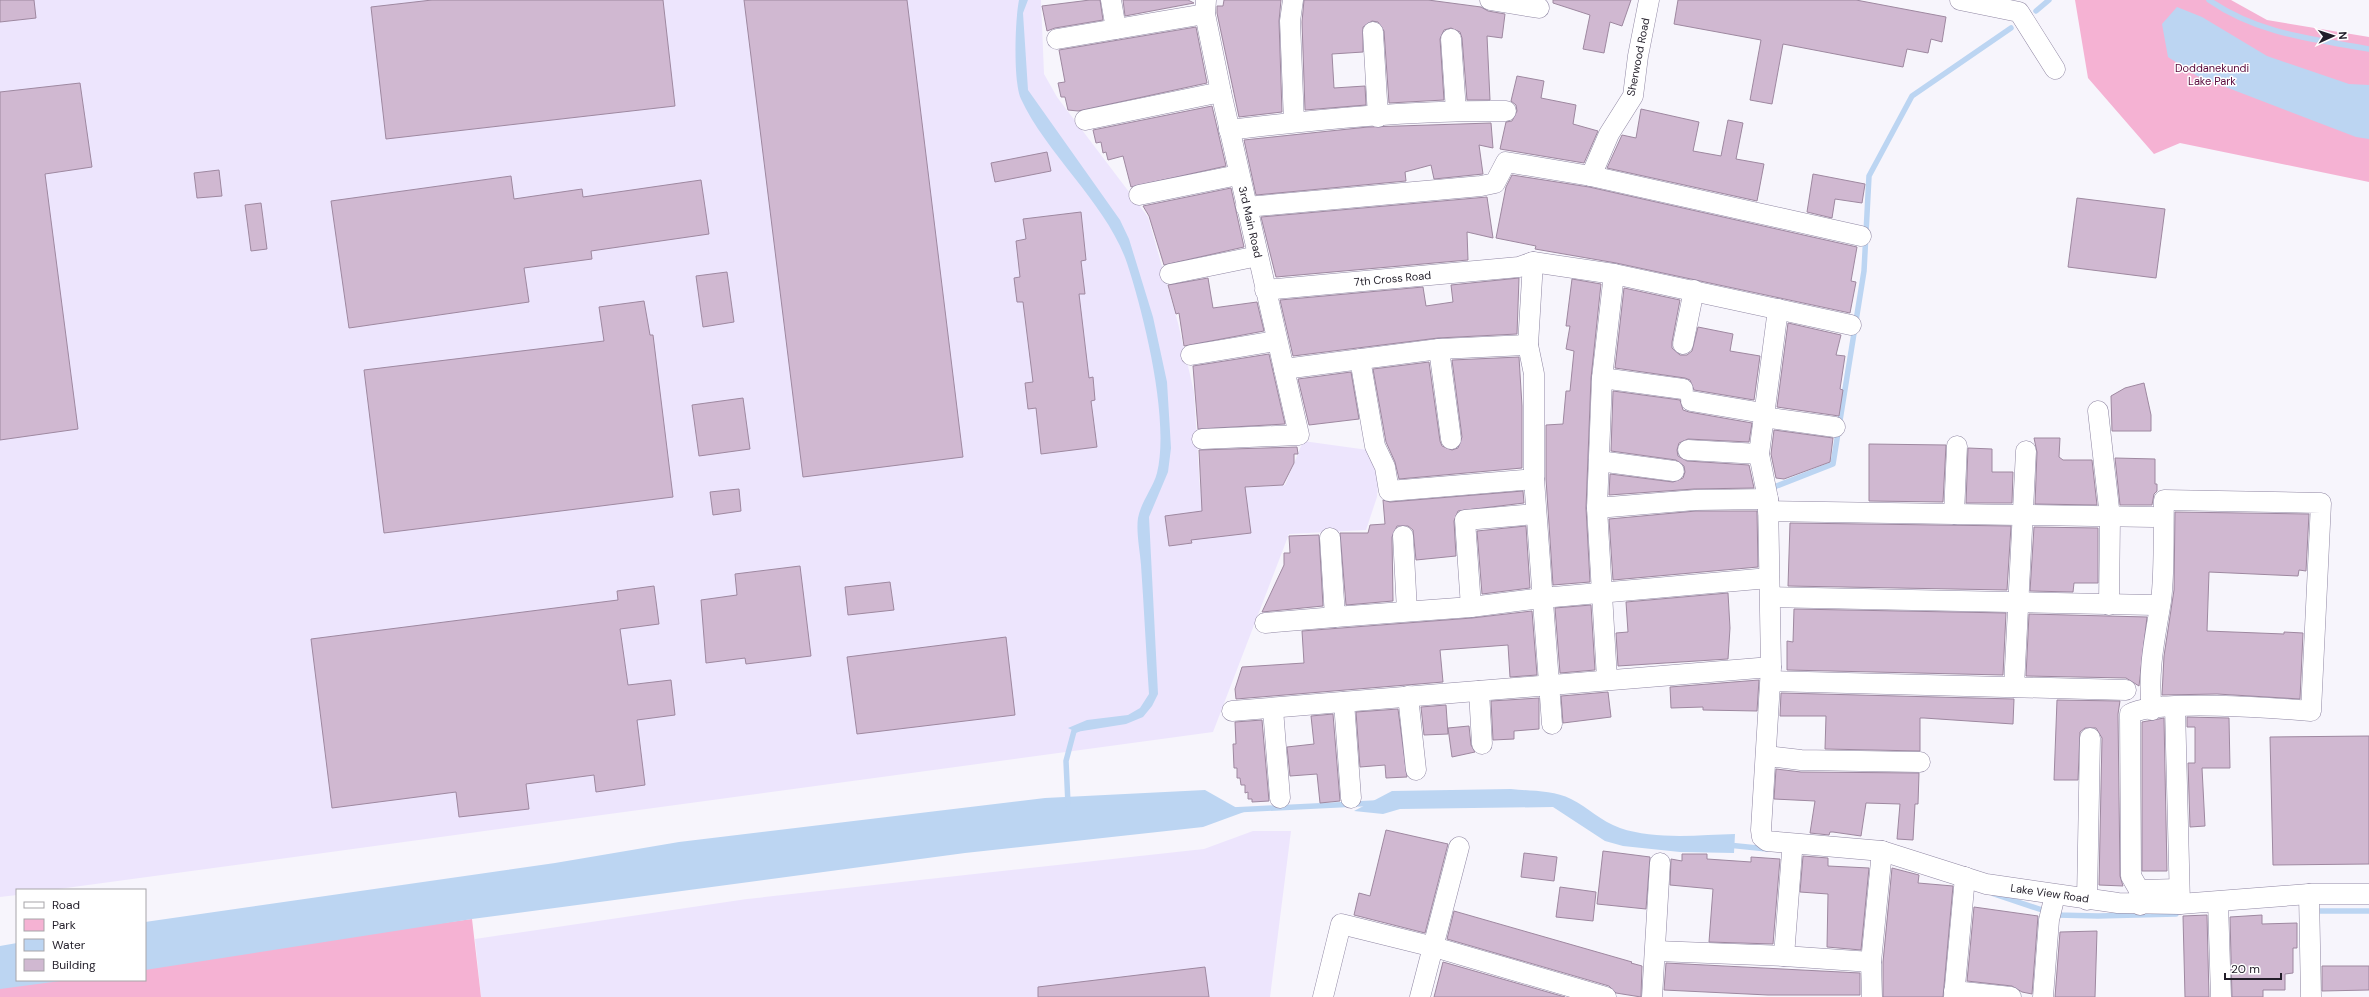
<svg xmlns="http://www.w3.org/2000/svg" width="2369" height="997" viewBox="0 0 2369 997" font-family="'DM Sans',sans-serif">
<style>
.built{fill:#ede5fd}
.green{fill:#f5b2d3}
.water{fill:#bcd5f2}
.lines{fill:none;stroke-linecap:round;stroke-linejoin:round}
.stream{stroke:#bcd5f2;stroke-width:5.5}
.building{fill:#d0b8d1;stroke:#9e88a0}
.street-casing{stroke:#9087a3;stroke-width:21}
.street{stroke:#fff;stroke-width:20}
.labels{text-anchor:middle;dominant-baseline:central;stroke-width:3;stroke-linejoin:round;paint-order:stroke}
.street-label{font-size:11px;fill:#221e29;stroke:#fff}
.park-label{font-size:11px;fill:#5a0a3c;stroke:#fff}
</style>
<rect width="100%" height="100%" fill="#f7f5fc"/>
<!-- built -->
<path class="built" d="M0 0H1041L1044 74 1057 97 1148 217 1178 323 1194 392 1200 490 1285 485 1303 441 1368 450 1379 470 1377 497 1366 530 1289 534 1213 732 51 890H17V895L0 897Z
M1253 831H1291L1270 997H481L475 939 747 899 1204 849Z"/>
<!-- green -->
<path class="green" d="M2075 0H2231L2267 20 2369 37V182L2180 143 2154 154 2088 78Z
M472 919 481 997H0V982L18 980H145V963Z"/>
<!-- water -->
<path class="water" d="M1019 0H1028L1023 13 1028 90 1120 220 1129 239 1153 317 1167 382 1171 448 1168 472 1149 517 1158 694 1152 706 1143 717 1126 724 1076 732 1068 728 1087 720 1128 715 1140 708 1149 694C1146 651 1144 608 1141 565 1140 551 1136 532 1138 518 1141 502 1153 488 1157 473 1170 420 1144 315 1127 263 1107 204 1047 155 1021 99 1013 82 1015 20 1019 0Z
M2177 7 2202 17 2267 56 2349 84 2369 85V139L2356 137 2197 76 2168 57 2162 24Z
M1511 789C1530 791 1553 790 1571 799 1589 808 1600 821 1620 828 1655 840 1699 835 1735 834L1734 853 1680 852 1623 846 1605 841 1553 807 1400 809 1383 814 1354 811 1392 791Z
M1205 790 1244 812 1203 827 965 853 472 919 145 970V922L555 863 679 842 1045 798Z
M17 943V980H68L0 989V946Z"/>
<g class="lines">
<!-- stream -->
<path class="stream" d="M2209 0C2258 34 2312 39 2369 49
M2036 11 2049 0
M1774 487 1833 464 1864 271 1869 176 1912 96 2011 28
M1068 804 1066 761 1074 731 1080 728
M1233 810 1376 803
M1728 845 1767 849
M1994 894 2057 915 2098 916 2176 914
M2316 911H2369"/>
</g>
<!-- building -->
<path class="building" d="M0 0H34L36 18 0 22Z
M432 0H663L675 106 386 139 371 7Z
M744 0H907L963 457 803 477Z
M1090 0H1100L1103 20 1055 28 1047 31 1042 6Z
M1123 0H1188L1194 3 1125 16Z
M1224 0H1281L1279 21 1282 112 1239 117 1217 13V6H1223Z
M1304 0H1428L1481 7 1488 11 1505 14 1502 38 1487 36 1490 100H1467L1462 38 1460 32 1451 28 1444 30 1440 39 1444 100 1389 103 1384 31 1378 22 1372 21 1363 27V52L1332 54 1334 88 1365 86 1366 105 1305 110 1302 22Z
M1553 0H1631L1622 26 1610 22 1604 53 1583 49 1590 15 1553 3Z
M1678 0H1856L1946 17 1942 42 1931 39 1928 53 1907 49 1903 67 1783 44 1772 104 1750 100 1761 40 1674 24Z
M1196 27 1207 83 1078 111 1068 110 1065 97H1061L1058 83 1065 82 1059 50Z
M1517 76 1544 81 1541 98 1576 105 1573 124 1598 131 1584 163 1500 149 1506 122 1512 121 1517 111 1516 105 1511 101Z
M80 83 92 167 45 174 78 429 0 440V92Z
M1212 106 1226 166 1131 187 1123 156 1108 160 1106 152 1103 153 1101 142 1096 143 1093 130Z
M1641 109 1699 122 1693 151 1721 156 1728 120 1743 123 1736 159 1764 164 1757 201 1607 168 1622 135 1636 138Z
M1491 123 1493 148 1479 145 1483 174 1434 179 1431 165 1405 172 1406 181 1256 195 1244 140 1368 127Z
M1047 152 1051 171 995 182 991 163Z
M219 170 222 196 197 198 194 173Z
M1813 174 1865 184 1862 203 1835 199 1832 218 1807 212Z
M1512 175 1589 187 1857 247 1851 281 1856 282 1850 313 1616 263 1535 249 1536 246 1496 238 1506 187Z
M511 176 514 199 582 189 583 197 701 180 709 234 591 251 592 259 524 268 529 302 349 328 331 201Z
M1231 188 1244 247 1164 265 1149 216 1143 206Z
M1487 197 1493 238 1467 232 1468 260 1276 277 1261 217Z
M2077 198 2165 209 2156 278 2068 267Z
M261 203 267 249 251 251 245 205Z
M1081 212 1086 260 1081 261 1085 294H1079L1089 378 1093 377 1095 400 1091 401 1097 447 1041 454 1036 408 1028 409 1025 383 1033 382 1023 302H1017L1014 278 1020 277 1016 241 1026 239 1023 219Z
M727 272 734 322 703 327 696 276Z
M1208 278 1213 308 1257 302 1264 331 1184 346 1179 313 1176 314 1168 285Z
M1519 278 1517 334 1438 338 1293 356 1280 300 1423 287 1426 306 1453 302 1451 285Z
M1572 279 1601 284 1591 378 1586 508 1590 582 1553 585 1546 479V425L1563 424 1566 391H1570L1574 351 1566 349 1570 326H1566Z
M1624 288 1680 300 1672 342V348L1680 355H1687L1692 351 1698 327 1733 334 1730 351 1760 356 1754 400 1694 390 1690 380 1685 378 1615 368Z
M644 301 650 335H653L673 497 384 533 364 370 604 341 599 307Z
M1788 323 1841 335 1836 355 1845 356 1840 389 1843 390 1839 416 1777 407Z
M1269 354 1285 424 1198 429 1193 366Z
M1519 357 1522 406V468L1399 479 1395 462 1386 442 1373 369 1429 362 1440 441 1442 446 1452 450 1458 448 1462 437 1452 360Z
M1351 372 1359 419 1309 425 1298 379Z
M2144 383 2151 415V431H2112L2111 396 2125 388Z
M1613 391 1680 400 1683 410 1689 412 1752 423 1749 442 1688 439 1679 443 1677 450 1678 456 1687 461 1749 465 1754 488 1694 489 1609 495 1610 474 1673 482 1683 478 1685 472 1684 466 1676 460 1611 451Z
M743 398 750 449 699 456 692 405Z
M1774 430 1833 438 1830 462 1784 479 1776 478 1771 454Z
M2034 438H2060L2059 457 2063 460H2092L2097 505 2035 504 2037 452Z
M1869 444 1946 445 1943 502 1869 501Z
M1297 447 1298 454H1294V463L1283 485 1245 487 1251 533 1191 540 1192 543 1169 546 1165 516 1202 511 1199 450Z
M1968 448 1992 449V472H2013L2012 503H1966Z
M2115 458 2155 459V484H2157V491L2154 494 2152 505H2120Z
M739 489 741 511 713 515 710 492Z
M1523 491 1524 503 1458 511 1454 521 1456 556 1416 560 1413 530 1408 526H1397L1392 537 1393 601 1346 605 1340 533H1368L1370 525 1385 524 1383 500 1390 502Z
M1696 511H1757L1758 567 1613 580 1609 519Z
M2175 512 2309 514 2306 571 2299 570 2298 576 2209 572 2207 631 2284 634V632L2303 633 2300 699 2217 694 2162 695 2164 656 2174 590Z
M1790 523 2011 526 2007 590 1788 586Z
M1526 526 1530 588 1482 594 1477 531Z
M2034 527 2098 528V583H2074L2073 592 2030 591Z
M1319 535 1323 606 1262 612 1284 565V553H1290L1289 536Z
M800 566 811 656 746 664 745 658 706 663 701 600 737 595 735 574Z
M890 582 894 610 848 615 845 587Z
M654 586 659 624 620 629 628 685 671 680 675 715 637 720 645 785 596 792 594 775 526 784 529 809 459 817 456 792 332 808 311 639 618 600 617 591Z
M1728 593 1730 628 1728 659 1618 666 1616 633 1628 632 1626 602Z
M1591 605 1595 670 1560 673 1555 608Z
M1794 609 2006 613 2003 675 1787 670V641L1793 642Z
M1532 611 1537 675 1510 677 1508 645 1440 650 1443 682 1236 699 1235 689 1242 667 1304 663 1302 631 1472 618Z
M2029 614 2147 617 2139 686 2126 678 2026 676Z
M1006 637 1015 715 857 734 847 657Z
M1759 680 1757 711 1703 710V707L1671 708 1670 687Z
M1608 692 1611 717 1563 723 1561 696Z
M1781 693 2014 699 2013 724 1924 718H1920V751L1825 749 1826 716H1780Z
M1539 698V729L1514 731V739L1493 740 1491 701Z
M2057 700 2120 701 2118 714 2120 876 2123 886 2099 885 2102 738 2096 728H2085L2080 732 2078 780H2054Z
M1446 705 1448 734 1424 735 1421 707Z
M1398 709 1407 777 1386 778 1385 765 1360 767 1356 712Z
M1333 714 1340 801 1320 803 1317 774 1290 776 1287 747 1314 744 1311 716Z
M2187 717 2229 718 2230 768H2202L2205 826 2190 827 2188 763H2195V727H2187Z
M2164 718 2167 871H2142V722Z
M1262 720 1269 801 1252 802V799H1248V792L1245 793V785H1241L1240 778H1237V768H1234L1233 744H1236L1235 722Z
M1469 726 1471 745 1475 752 1452 757 1448 728Z
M2369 736V864L2273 865 2270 737Z
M1776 769 1801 772 1919 773 1918 804H1915L1913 840 1897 839 1900 804 1866 803 1861 836 1833 832H1830L1829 835 1810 833 1815 801 1774 799Z
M1386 830 1448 844 1425 933 1354 915 1359 893 1370 896Z
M1603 851 1650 857 1646 909 1597 904Z
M1524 853 1557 857 1554 881 1521 877Z
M1682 854H1707V859L1751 862V857L1780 859 1773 944 1709 942 1713 889 1670 885 1671 859 1682 861Z
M1803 856 1828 858V866L1869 868 1861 950 1827 947 1828 894 1800 892Z
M1892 868 1919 875 1918 883 1953 886 1943 997H1883V962Z
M1560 887 1596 892 1593 921 1556 917Z
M1974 907 2038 916 2032 994 2022 992 2012 986 1967 981Z
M1454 911 1632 962 1631 963 1642 966 1641 997 1616 993 1609 986 1447 939Z
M2207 915 2209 997H2185L2183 916Z
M2262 915V924L2297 923V948H2293V973L2285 974V990H2263V997H2232L2230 917Z
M2097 931 2095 997H2055L2060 932Z
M1443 962 1565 997H1434Z
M1666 963 1860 973V995H1768L1664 990Z
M2322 966H2369V990L2322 991Z
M1205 967 1209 997H1038V987Z"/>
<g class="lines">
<!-- street casing -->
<g class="street-casing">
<g id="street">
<path d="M1111 0 1116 29"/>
<path id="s1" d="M1206 0 1205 14 1221 92 1284 369 1439 349 1528 345"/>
<path d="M1293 0 1290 21 1294 122"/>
<path d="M1490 0 1539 8"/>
<path d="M1960 0 2019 12 2055 69"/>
<path d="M1373 32 1378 117"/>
<path d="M1057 39 1205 14"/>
<path d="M1451 39 1456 111"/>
<path d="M1085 120 1221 92"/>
<path d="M1229 130C1321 119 1414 110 1506 111"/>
<path d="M1591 176 1609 134 1633 96 1638 56 1649 0"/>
<path d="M1139 195 1238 175"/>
<path d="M1246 207 1481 186 1495 183 1506 162 1591 176 1861 236"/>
<path d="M1533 262 1528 345 1534 374V479L1552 724"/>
<path d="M1170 274 1258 256"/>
<path id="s2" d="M1265 290 1519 267 1533 262 1614 274 1851 325"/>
<path d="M1778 309 1759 454 1768 499 1771 667 1761 830 1762 837 1767 841 1882 851"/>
<path d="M1683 344 1694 290"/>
<path d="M1439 349 1451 439"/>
<path d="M1191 355 1276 341"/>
<path d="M1360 359 1375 446 1385 467 1389 491 1534 479"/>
<path d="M1602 378 1683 389"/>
<path d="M1691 401 1763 413"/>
<path d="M2098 411 2110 517 2109 605"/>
<path d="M1763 417 1835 427"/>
<path d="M1202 439 1299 435 1284 369"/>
<path d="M1688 450 1759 454"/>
<path d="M1599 461 1674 471"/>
<path d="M1597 508 1695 500 1768 499"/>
<path d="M1768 511 2153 517"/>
<path d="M1954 514 1957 446"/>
<path d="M1403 536 1407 611"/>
<path d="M1330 538 1335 617 1471 607 1542 598 1769 578"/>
<path d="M1771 597 2154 605"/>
<path d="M1471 607 1465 520 1536 514"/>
<path d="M1265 623 1335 617"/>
<path d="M1607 679 1597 508 1602 378 1614 274"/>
<path d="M1771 681 2126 690"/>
<path d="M2014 687 2026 451"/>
<path d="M1479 691 1482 744"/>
<path d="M1408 696 1416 770"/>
<path d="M1344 702 1351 798"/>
<path d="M2175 707 2180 904"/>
<path d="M1273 709 1280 798"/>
<path d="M1232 711 1771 667"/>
<path d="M1767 756 1801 760 1920 762"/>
<path d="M1792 852 1784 956 1871 962"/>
<path d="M2139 890 2179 889"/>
<path d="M2309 894 2311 997"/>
<path d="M2087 900 2090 738"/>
<path d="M2218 902 2221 997"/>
<path d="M2140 905 2139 890 2131 876 2130 714C2156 699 2276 708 2311 711L2321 503 2164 500C2163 531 2165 570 2161 601 2155 637 2147 673 2152 710"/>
<path d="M1656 951 1784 956"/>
<path d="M1954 991 2011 997"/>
<path d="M1323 997 1341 924 1434 947 1606 997"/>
<path d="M1420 997 1459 847"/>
<path d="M1652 997 1660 863"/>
<path id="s3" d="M1872 997 1871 962 1882 851 1986 884 2118 903 2180 904 2309 894H2369"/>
<path d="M1954 997 1965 877"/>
<path d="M2043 997 2049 920 2055 895"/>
</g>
</g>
<!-- street -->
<use href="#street" class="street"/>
</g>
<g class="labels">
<!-- street labels -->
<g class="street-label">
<text transform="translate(1638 57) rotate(-79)">Sherwood Road</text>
<text stroke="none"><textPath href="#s1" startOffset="227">3rd Main Road</textPath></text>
<text stroke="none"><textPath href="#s2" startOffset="128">7th Cross Road</textPath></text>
<text stroke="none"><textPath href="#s3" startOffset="320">Lake View Road</textPath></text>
</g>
<!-- park labels -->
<g class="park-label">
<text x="2212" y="68">Doddanekundi<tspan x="2212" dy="13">Lake Park</tspan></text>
</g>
</g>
<!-- legend -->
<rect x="16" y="889" width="130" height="92" fill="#ffffff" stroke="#a7a5a9"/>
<rect x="24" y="902" width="20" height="6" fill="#ffffff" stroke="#a7a5a9"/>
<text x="52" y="909" font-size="12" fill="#221e29">Road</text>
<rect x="24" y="919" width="20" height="12" fill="#f5b2d3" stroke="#a7a5a9"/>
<text x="52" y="929" font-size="12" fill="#221e29">Park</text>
<rect x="24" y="939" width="20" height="12" fill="#bcd5f2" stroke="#a7a5a9"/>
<text x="52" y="949" font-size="12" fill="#221e29">Water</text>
<rect x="24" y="959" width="20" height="12" fill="#d0b8d1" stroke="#a7a5a9"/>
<text x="52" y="969" font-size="12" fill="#221e29">Building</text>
<!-- north arrow -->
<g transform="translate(2333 36) rotate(87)" stroke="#ffffff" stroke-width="3" paint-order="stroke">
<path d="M0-3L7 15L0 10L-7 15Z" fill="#221e29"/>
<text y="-6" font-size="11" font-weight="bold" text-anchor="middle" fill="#221e29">N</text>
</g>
<!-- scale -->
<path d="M2225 973v6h56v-6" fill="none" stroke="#221e29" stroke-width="2"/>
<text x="2231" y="973" font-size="12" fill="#221e29" stroke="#ffffff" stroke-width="3" paint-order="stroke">20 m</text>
</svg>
